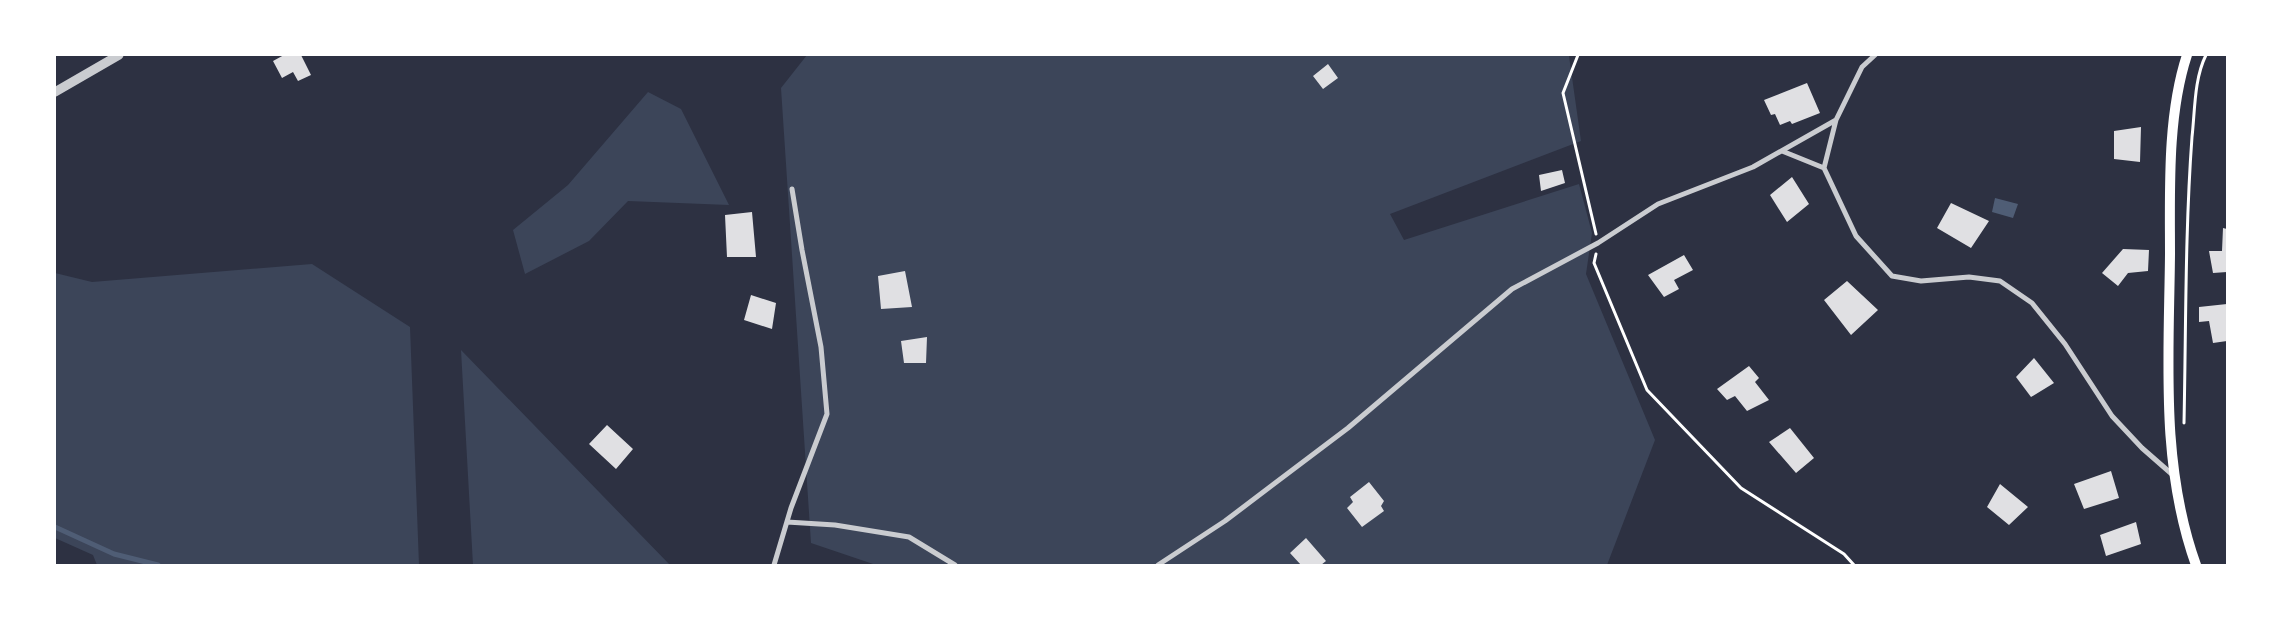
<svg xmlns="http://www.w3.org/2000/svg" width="2282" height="620" viewBox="0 0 2282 620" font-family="Commissioner,sans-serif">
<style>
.green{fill:#3c4559}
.water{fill:#4f5d75}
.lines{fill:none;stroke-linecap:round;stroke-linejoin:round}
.stream{stroke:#4f5d75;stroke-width:5}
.building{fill:#e0e0e3}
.path{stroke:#fff;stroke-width:3}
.minor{stroke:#caccd0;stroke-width:5}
.tertiary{stroke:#caccd0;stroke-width:9}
.secondary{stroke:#fff;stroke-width:10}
</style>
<rect width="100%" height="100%" fill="#2d3142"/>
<!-- green -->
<path class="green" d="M807 55H1649L1569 56 1581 141 1390 214 1404 240 1579 184 1592 233 1586 274 1655 440 1607 565H876L811 543 781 88Z
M648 92 681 109 729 205 628 201 589 241 525 274 513 230 568 185Z
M312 264 410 327 419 565H97L93 555 55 538V273L92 282Z
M461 350 670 565H473Z"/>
<!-- water -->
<path class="water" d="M1995 198 2018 204 2013 218 1992 212Z"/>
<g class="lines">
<!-- stream -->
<path class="stream" d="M55 527 114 554 158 565"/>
</g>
<!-- building -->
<path class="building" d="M284 55H301L311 75 298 81 293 72 282 78 273 61Z
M1328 64 1338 78 1323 89 1313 76Z
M1807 83 1820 113 1792 124 1790 121 1780 125 1775 114 1771 115 1764 100Z
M2141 127 2140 162 2114 159V131Z
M1562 170 1565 183 1541 191 1539 175Z
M1792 177 1809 204 1787 222 1770 195Z
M1951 203 1989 221 1971 248 1937 228Z
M752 212 756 257H727L725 215Z
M2223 228 2227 229V272L2213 273 2209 251H2222Z
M2123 249 2149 250 2148 271 2128 273 2118 286 2102 273Z
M1684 255 1693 270 1674 280 1679 289 1664 297 1648 275Z
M905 271 912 307 881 309 878 276Z
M1847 281 1878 310 1851 335 1824 300Z
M751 295 776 303 772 329 744 320Z
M2227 304V341L2213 343 2209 321 2199 322V307Z
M927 337 926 363H904L901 341Z
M2034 358 2054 383 2031 397 2016 377Z
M1749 366 1759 378 1755 382 1769 400 1747 411 1735 396 1727 400 1717 389Z
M607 425 633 449 616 469 589 444Z
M1790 428 1814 458 1796 473 1769 442Z
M2111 471 2119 498 2084 509 2074 484Z
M1369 482 1384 501 1381 506 1384 511 1362 527 1347 508 1353 502 1350 497Z
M2000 484 2028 507 2009 525 1987 507Z
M2136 522 2141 544 2106 556 2100 535Z
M1306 538 1326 561 1321 565H1301L1290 553Z"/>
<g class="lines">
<!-- path -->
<path class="path" d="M1578 55 1563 93 1596 234
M1596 254 1594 263 1647 390 1741 488 1844 554 1854 565
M2184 423C2186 328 2185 232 2192 137 2195 111 2194 79 2206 55"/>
<!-- minor -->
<path class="minor" d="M1782 151 1824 168 1836 120
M1824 168 1856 236 1892 276 1921 281 1969 277 2000 281 2032 303 2065 344 2112 416 2142 448 2174 476
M787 522 835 525 909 537 955 565
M774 565 791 508 827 414 821 347 802 250 792 189
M1158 565 1225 521 1348 428 1512 289 1598 243 1658 204 1753 167 1836 120 1862 67 1875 55"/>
<!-- tertiary -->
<path class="tertiary" d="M55 92 119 55"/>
<!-- secondary -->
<path class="secondary" d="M2187 55C2167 116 2170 190 2170 254 2169 358 2160 465 2196 565"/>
</g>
<!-- border -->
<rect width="2282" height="620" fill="none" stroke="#ffffff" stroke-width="112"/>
</svg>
